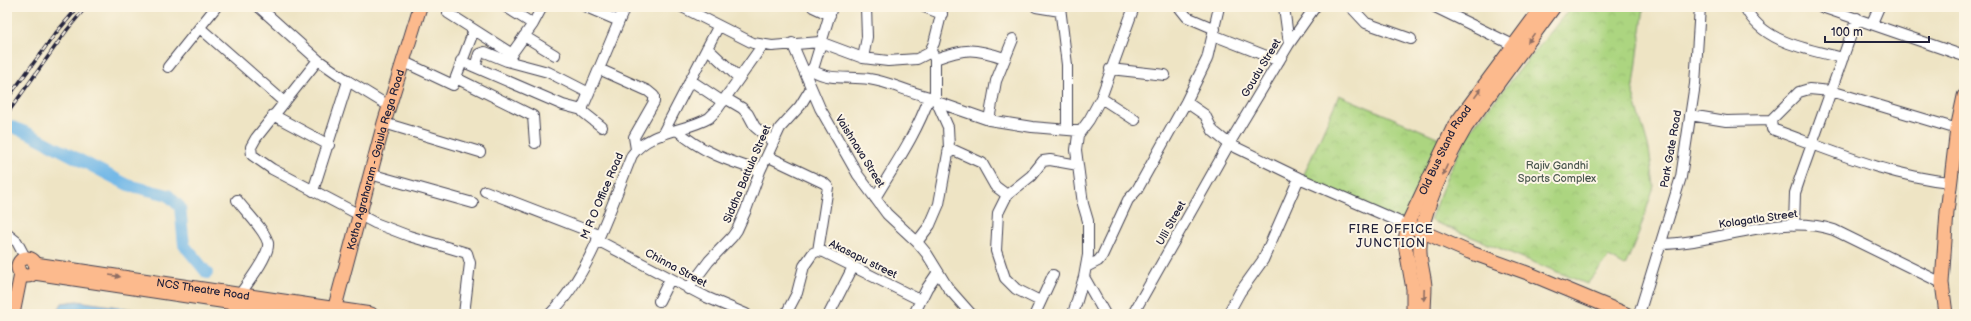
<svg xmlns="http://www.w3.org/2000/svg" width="1971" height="321" viewBox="0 0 1971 321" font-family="'Balsamiq Sans',sans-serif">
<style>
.park{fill:url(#park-crowns);stroke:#677c5e}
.water{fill:#71b7e7;stroke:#4a6c91}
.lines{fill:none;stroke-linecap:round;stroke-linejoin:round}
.river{stroke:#71b7e7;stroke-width:12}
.minor-casing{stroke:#413f50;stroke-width:12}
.major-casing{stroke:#413f50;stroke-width:15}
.minor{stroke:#fff;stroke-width:10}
.major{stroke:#fcba8d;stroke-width:13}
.rail-casing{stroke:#22223b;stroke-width:3.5}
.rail{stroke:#fcf5e5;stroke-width:2;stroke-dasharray:6;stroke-linecap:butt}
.oneway{fill:#8f6e64}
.labels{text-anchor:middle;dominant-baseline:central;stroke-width:4;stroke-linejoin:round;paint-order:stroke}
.street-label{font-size:11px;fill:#22223b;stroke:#fcf5e5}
.park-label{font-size:11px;fill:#4b5850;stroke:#fcf5e5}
.neighbourhood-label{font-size:12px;letter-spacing:1px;fill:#22223b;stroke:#fcf5e5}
</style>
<defs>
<pattern id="park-crowns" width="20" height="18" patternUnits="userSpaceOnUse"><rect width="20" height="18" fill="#acd580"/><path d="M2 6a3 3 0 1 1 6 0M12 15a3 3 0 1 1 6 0" fill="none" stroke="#94b770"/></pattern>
</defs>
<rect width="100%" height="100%" fill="#fcf5e5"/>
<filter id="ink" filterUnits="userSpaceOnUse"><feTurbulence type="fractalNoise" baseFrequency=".025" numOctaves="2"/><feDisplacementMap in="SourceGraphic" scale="8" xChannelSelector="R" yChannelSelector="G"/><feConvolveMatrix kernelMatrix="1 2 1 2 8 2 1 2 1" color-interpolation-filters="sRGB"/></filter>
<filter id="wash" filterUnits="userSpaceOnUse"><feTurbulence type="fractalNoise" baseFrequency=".012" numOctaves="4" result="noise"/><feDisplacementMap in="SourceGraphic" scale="16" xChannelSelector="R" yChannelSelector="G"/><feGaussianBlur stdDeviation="0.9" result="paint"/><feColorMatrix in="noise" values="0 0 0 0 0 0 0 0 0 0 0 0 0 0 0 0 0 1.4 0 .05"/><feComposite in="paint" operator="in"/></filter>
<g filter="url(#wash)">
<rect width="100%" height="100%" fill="#eee4c4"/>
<!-- park -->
<path class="park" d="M1571 7H1644L1633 94 1649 149 1654 186 1639 233 1625 266 1609 257 1587 284 1430 220 1448 174 1470 131Z
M1339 95 1444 140 1406 227 1301 181Z"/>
<!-- water -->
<path class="water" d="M77 301 166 314H56L62 303Z"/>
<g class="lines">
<!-- river -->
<path class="river" d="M7 125 28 133 128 185 168 195 180 207 184 245 207 273"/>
</g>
</g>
<g filter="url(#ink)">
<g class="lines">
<!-- minor casing -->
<g class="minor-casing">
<path id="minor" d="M259 7 318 60 348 81 389 106
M506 7 533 24
M586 7 619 21
M682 7 753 43 772 46 820 42 863 58 888 61 917 59 929 53 934 43 943 7
M813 7 830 15
M924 7 942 14
M1036 7 1060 11
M1060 7 1067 65V130
M1179 7 1187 17 1215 29
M1284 7 1289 44
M1351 7 1366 23 1411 39
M1435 7 1513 45
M1745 7C1762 43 1808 49 1843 58
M1822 7 1964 56
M448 13 512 54
M1872 23 1879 7
M200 28 284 102
M1213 35 1279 61
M524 36 555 55
M792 43 820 108 858 175 887 214 917 242 927 254 948 288 971 314
M707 48 739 78
M863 58 867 37 866 7
M508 59 533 24 542 7
M935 59C966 48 974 48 1004 58
M318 60 256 138 251 147 252 155 272 169 375 223 409 236 467 253 470 263 464 314
M402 61 453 85 474 30
M461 61 563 105 582 110
M168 67 216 7
M475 67 479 54 485 52 507 61 548 72 589 93
M599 69 648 91 654 96V102L634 137 636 149
M1110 69 1165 75
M812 70C829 81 850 76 869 79 892 82 913 95 935 98
M808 74 814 66 832 7
M456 78 533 116 535 143
M690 80 723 102
M725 98 742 108 748 114 755 127 773 142
M1101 98 1135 120
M937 102 989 120 1032 127 1080 131
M1186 102 1205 115 1213 131 1229 144 1299 178 1407 225
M273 115 329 145
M1690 115 1726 121 1771 120 1799 92 1809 89 1831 91 1964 131
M989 120 996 81 1013 39
M1771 120 1772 129C1830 150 1888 176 1950 182
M384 123 480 152
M602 127 583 112V107L625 7
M677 130C699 151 731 162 760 171
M662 135 718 27
M949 148 982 163 995 186 1007 195
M767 156 824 183 828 187 818 251
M370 174 473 203
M313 191 348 81
M485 191 599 235
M875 198C894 166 917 133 929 98
M237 200C245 211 265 230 268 243 270 255 247 284 240 294
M1794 225 1795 193 1801 175 1857 18
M7 234 17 242 26 259
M597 240 706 297 746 314
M917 242 930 225 939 204 949 148 948 127 935 98V59L931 51
M1660 244C1716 244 1779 212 1834 230L1942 283
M1086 267 1098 261 1102 256 1128 200 1137 190 1186 102 1207 59 1219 7
M1084 277 1105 314
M688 289 709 261 732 237 737 230 746 210 760 171 780 128 800 106 811 88
M659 301 670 279
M1040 301 1016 289 1005 278 996 251 998 213 1007 195 1031 176 1043 161 1050 160 1078 165
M550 314C590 275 611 206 632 155 650 130 685 132 709 118L716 111 762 46
M786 314 797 293 804 266 813 253 818 251 824 252 920 300
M829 314 853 267
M914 314 927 288 938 272
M1035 314 1053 275
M1073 314 1084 277 1088 255V221L1083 204 1076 150 1078 135 1089 120 1101 98 1134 7
M1133 314 1229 144 1289 44 1315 7
M1228 314 1240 292 1263 260 1299 178
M1639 314 1681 177 1695 84 1700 7"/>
</g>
<!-- major casing -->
<g class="major-casing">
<g id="major">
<path d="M1414 228 1469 252 1530 274 1626 314"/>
<circle cx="27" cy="267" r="9"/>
<path id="s1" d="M35 264 371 314"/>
<path d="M34 273 307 314"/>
<path d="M13 314 21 274"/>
<path id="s2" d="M333 314 384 123 420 7"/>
<path id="s3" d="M1413 314V289L1405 244 1407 225 1454 126 1542 7"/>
<path d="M1424 314C1424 305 1425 295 1425 286 1424 273 1419 260 1420 247 1421 211 1448 158 1466 127L1554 7"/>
<path d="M1946 314 1942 283 1947 212 1957 129 1964 96"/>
</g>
</g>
<!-- minor -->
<use href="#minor" class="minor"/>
<!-- major -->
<use href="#major" class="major"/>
<!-- rail casing -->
<g class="rail-casing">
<path id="rail" d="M7 99 55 34 74 12
M7 114 67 30 86 7"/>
</g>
<!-- rail -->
<use href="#rail" class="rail"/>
</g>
<!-- one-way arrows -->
<defs><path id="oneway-solid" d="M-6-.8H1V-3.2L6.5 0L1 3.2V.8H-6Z"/></defs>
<g class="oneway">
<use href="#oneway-solid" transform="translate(1531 38) rotate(126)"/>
<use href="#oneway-solid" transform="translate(1478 93) rotate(-54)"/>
<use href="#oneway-solid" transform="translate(1445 170) rotate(114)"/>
<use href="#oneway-solid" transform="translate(115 276) rotate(9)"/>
<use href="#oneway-solid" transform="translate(1424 295) rotate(92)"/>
</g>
</g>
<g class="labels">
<!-- street labels -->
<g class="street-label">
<text transform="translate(1261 68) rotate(-59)">Goudu Street</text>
<text transform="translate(1671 149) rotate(-80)">Park Gate Road</text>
<text stroke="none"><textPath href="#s3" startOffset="174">Old Bus Stand Road</textPath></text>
<text transform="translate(860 151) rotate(58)">Vaishnava Street</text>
<text stroke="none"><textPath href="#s2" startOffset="160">Kotha Agraharam - Gajula Rega Road</textPath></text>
<text transform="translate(747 174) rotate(-67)">Siddha Battula Street</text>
<text transform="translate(602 196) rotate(-67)">M R O Office Road</text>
<text transform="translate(1758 219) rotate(-8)">Kolagatla Street</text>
<text transform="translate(1171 223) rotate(-61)">Ulli Street</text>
<text transform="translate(863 259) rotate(26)">Akasapu street</text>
<text transform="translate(676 268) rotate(28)">Chinna Street</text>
<text stroke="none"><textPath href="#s1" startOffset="170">NCS Theatre Road</textPath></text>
</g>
<!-- park labels -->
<g class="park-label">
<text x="1557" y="165">Rajiv Gandhi<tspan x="1557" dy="13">Sports Complex</tspan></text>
</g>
<!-- neighbourhood labels -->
<g class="neighbourhood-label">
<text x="1391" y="229">FIRE OFFICE<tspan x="1391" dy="14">JUNCTION</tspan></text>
</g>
</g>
<!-- margin -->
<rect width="1971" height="321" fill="none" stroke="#fcf5e5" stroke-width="24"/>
<!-- scale -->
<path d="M1825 36v6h104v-6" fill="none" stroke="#22223b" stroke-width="2"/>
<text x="1831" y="36" font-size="12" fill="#22223b" stroke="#fcf5e5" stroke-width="3" paint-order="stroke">100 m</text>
</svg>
